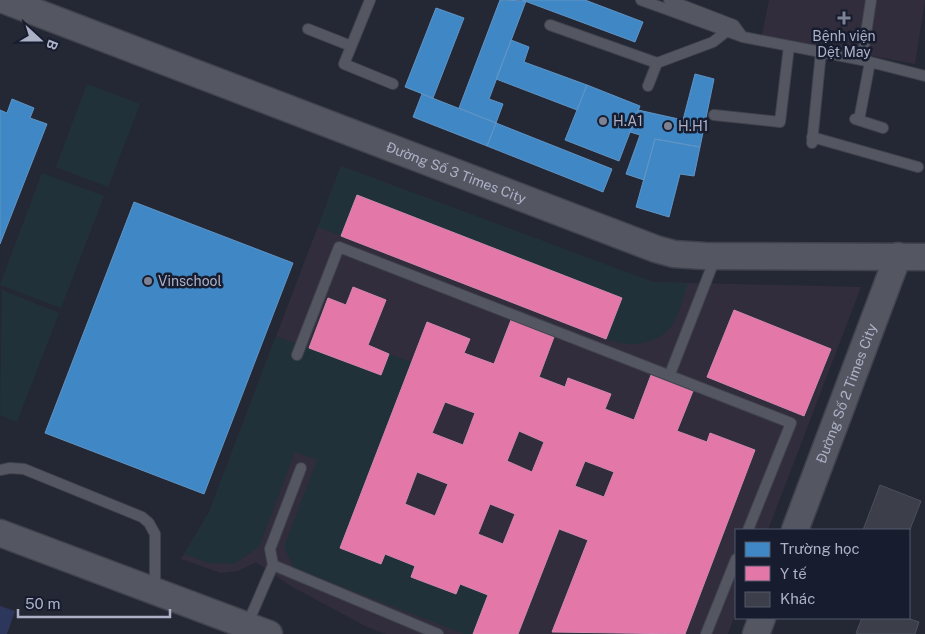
<svg xmlns="http://www.w3.org/2000/svg" width="925" height="634" viewBox="0 0 925 634" font-family="'Public Sans',sans-serif">
<style>
.medical{fill:#312d3c}
.green{fill:#21313a}
.water{fill:#2d375c}
.schools{fill:#3f88c5;stroke:#6094c6}
.health{fill:#e377a8;stroke:#d288b1;fill-rule:evenodd}
.building{fill:#3c3e4a;stroke:#4b4f5c}
.lines{fill:none;stroke-linecap:round;stroke-linejoin:round}
.service-casing{stroke:#40434d;stroke-width:12}
.tertiary-casing{stroke:#40434d;stroke-width:29}
.service{stroke:#545762;stroke-width:10}
.tertiary{stroke:#545762;stroke-width:26}
.poi-dot{fill:#7c8194;stroke:#171c2e;stroke-width:2}
.labels{text-anchor:middle;dominant-baseline:central;stroke-width:5;stroke-linejoin:round;paint-order:stroke}
.poi-label{font-size:14px;fill:#acb1c7;stroke:#171c2e;text-anchor:start}
.street-label{font-size:14px;fill:#acb1c7;stroke:#171c2e}
</style>
<rect width="100%" height="100%" fill="#242834"/>
<!-- medical -->
<path class="medical" d="M769 0H925L915 64 762 35Z
M341 166 653 282 861 287 768 530H736V612L728 634H386L367 627 289 585 256 562 238 571 221 573 181 559 209 512Z"/>
<!-- green -->
<path class="green" d="M87 84 140 104 108 187 56 167Z
M341 166 653 282 688 283C683 297 679 319 668 330 650 347 627 347 606 339L622 299 357 196 341 236 318 227Z
M42 173 104 196 61 308 0 285Z
M2 290 59 313 17 422 0 415Z
M276 336 381 375 389 354 411 362 340 548 381 564 385 554 415 566 411 577 456 594 460 584 488 595 473 634H464L294 568 284 547 317 460 295 452 259 547 234 564 209 563 184 554 209 512Z"/>
<!-- water -->
<path class="water" d="M0 606 15 611 7 634H0Z"/>
<!-- schools -->
<path class="schools" d="M500 0 526 1 489 99 503 104 496 123 459 108Z
M522 0H585L643 22 635 42Z
M436 8 464 18 433 98 405 87Z
M511 40 529 47 524 62 587 85 577 110 496 79Z
M695 74 714 79 700 147 655 139 644 180 626 174 640 135 630 132 638 110 683 120Z
M587 85 640 106 619 161 565 140Z
M422 94 496 123 487 146 413 117Z
M12 99 34 108 30 118 47 124 0 244V110L7 113Z
M496 123 612 169 603 192 487 146Z
M655 139 700 147 694 176 680 174 669 217 636 207Z
M134 202 293 263 204 494 45 433Z"/>
<!-- health -->
<path class="health" d="M357 195 622 298 606 339 341 236Z
M353 287 386 300 368 345 389 354 381 375 309 348 328 298 346 305Z
M734 310 831 349 804 416 707 377Z
M511 320 554 337 539 377 565 387 568 378 611 394 605 409 634 420 651 375 693 391 677 431 707 442 710 433 755 450 685 634 552 632 588 540 559 529 518 634H473L488 595 460 584 456 594 411 577 415 566 385 554 381 564 340 548 427 322 470 339 464 353 494 364ZM445 402 475 413 463 445 432 433ZM519 431 544 442 532 472 507 461ZM585 461 614 472 604 497 575 486ZM417 472 448 484 435 516 405 504ZM490 504 515 514 503 544 478 534Z"/>
<!-- building -->
<path class="building" d="M880 485 921 501 909 532 863 530Z
M862 618H907L919 622 915 634H860L856 633Z"/>
<g class="lines">
<!-- service casing -->
<g class="service-casing">
<path id="service" d="M370 0 344 64 393 84
M641 0 743 37 862 60 925 76
M669 0 734 25 742 36
M550 25 657 63
M308 29 351 46
M862 60 871 0
M648 86 657 63 713 42 727 31
M714 115 780 122 789 46
M855 119 883 128
M859 120 870 62
M812 137 918 167
M812 143 821 52
M297 355 339 247 791 423 748 530
M670 374 716 256
M0 470 10 468 24 469 142 517 149 523 155 534V591
M273 565 438 634
M247 625 273 565 270 549 301 468
M706 634 736 559"/>
</g>
<!-- tertiary casing -->
<g class="tertiary-casing">
<g id="tertiary">
<path id="s1" d="M4 0 656 249 674 254 705 256 925 257"/>
<path id="s2" d="M795 530 898 256"/>
<path d="M0 533 269 634"/>
<path d="M756 634 762 618"/>
</g>
</g>
<!-- service -->
<use href="#service" class="service"/>
<!-- tertiary -->
<use href="#tertiary" class="tertiary"/>
</g>
<!-- markers -->
<g class="poi-dot">
<path d="M841.5 10.5h5v5h5v5h-5v5h-5v-5h-5v-5h5z"/>
<circle cx="603" cy="121" r="5"/>
<circle cx="668" cy="126" r="5"/>
<circle cx="148" cy="281" r="5"/>
</g>
<g class="labels">
<!-- poi labels -->
<g class="poi-label">
<text x="844" y="36" text-anchor="middle">Bệnh viện<tspan x="844" dy="16">Dệt May</tspan></text>
<text x="613" y="121">H.A1</text>
<text x="678" y="126">H.H1</text>
<text x="158" y="281">Vinschool</text>
</g>
<!-- street labels -->
<g class="street-label">
<text stroke="none"><textPath href="#s1" startOffset="484">Đường Số 3 Times City</textPath></text>
<text stroke="none"><textPath href="#s2" startOffset="146">Đường Số 2 Times City</textPath></text>
</g>
</g>
<!-- legend -->
<rect x="735" y="529" width="175" height="90" fill="#171c2e" stroke="#53586b"/>
<rect x="745" y="542" width="25" height="15" fill="#3f88c5" stroke="#53586b"/>
<text x="780" y="554" font-size="15" fill="#acb1c7">Trường học</text>
<rect x="745" y="566" width="25" height="15" fill="#e377a8" stroke="#53586b"/>
<text x="780" y="579" font-size="15" fill="#acb1c7">Y tế</text>
<rect x="745" y="592" width="25" height="15" fill="#3c3e4a" stroke="#53586b"/>
<text x="780" y="604" font-size="15" fill="#acb1c7">Khác</text>
<!-- north arrow -->
<g transform="translate(40 40) rotate(111)" stroke="#171c2e" stroke-width="4" paint-order="stroke">
<path d="M0-4L9 19L0 12L-9 19Z" fill="#acb1c7"/>
<text y="-8" font-size="14" font-weight="bold" text-anchor="middle" fill="#acb1c7">B</text>
</g>
<!-- scale -->
<path d="M18 609v8h152v-8" fill="none" stroke="#acb1c7" stroke-width="2.5"/>
<text x="25" y="609" font-size="15" fill="#acb1c7" stroke="#171c2e" stroke-width="4" paint-order="stroke">50 m</text>
</svg>
